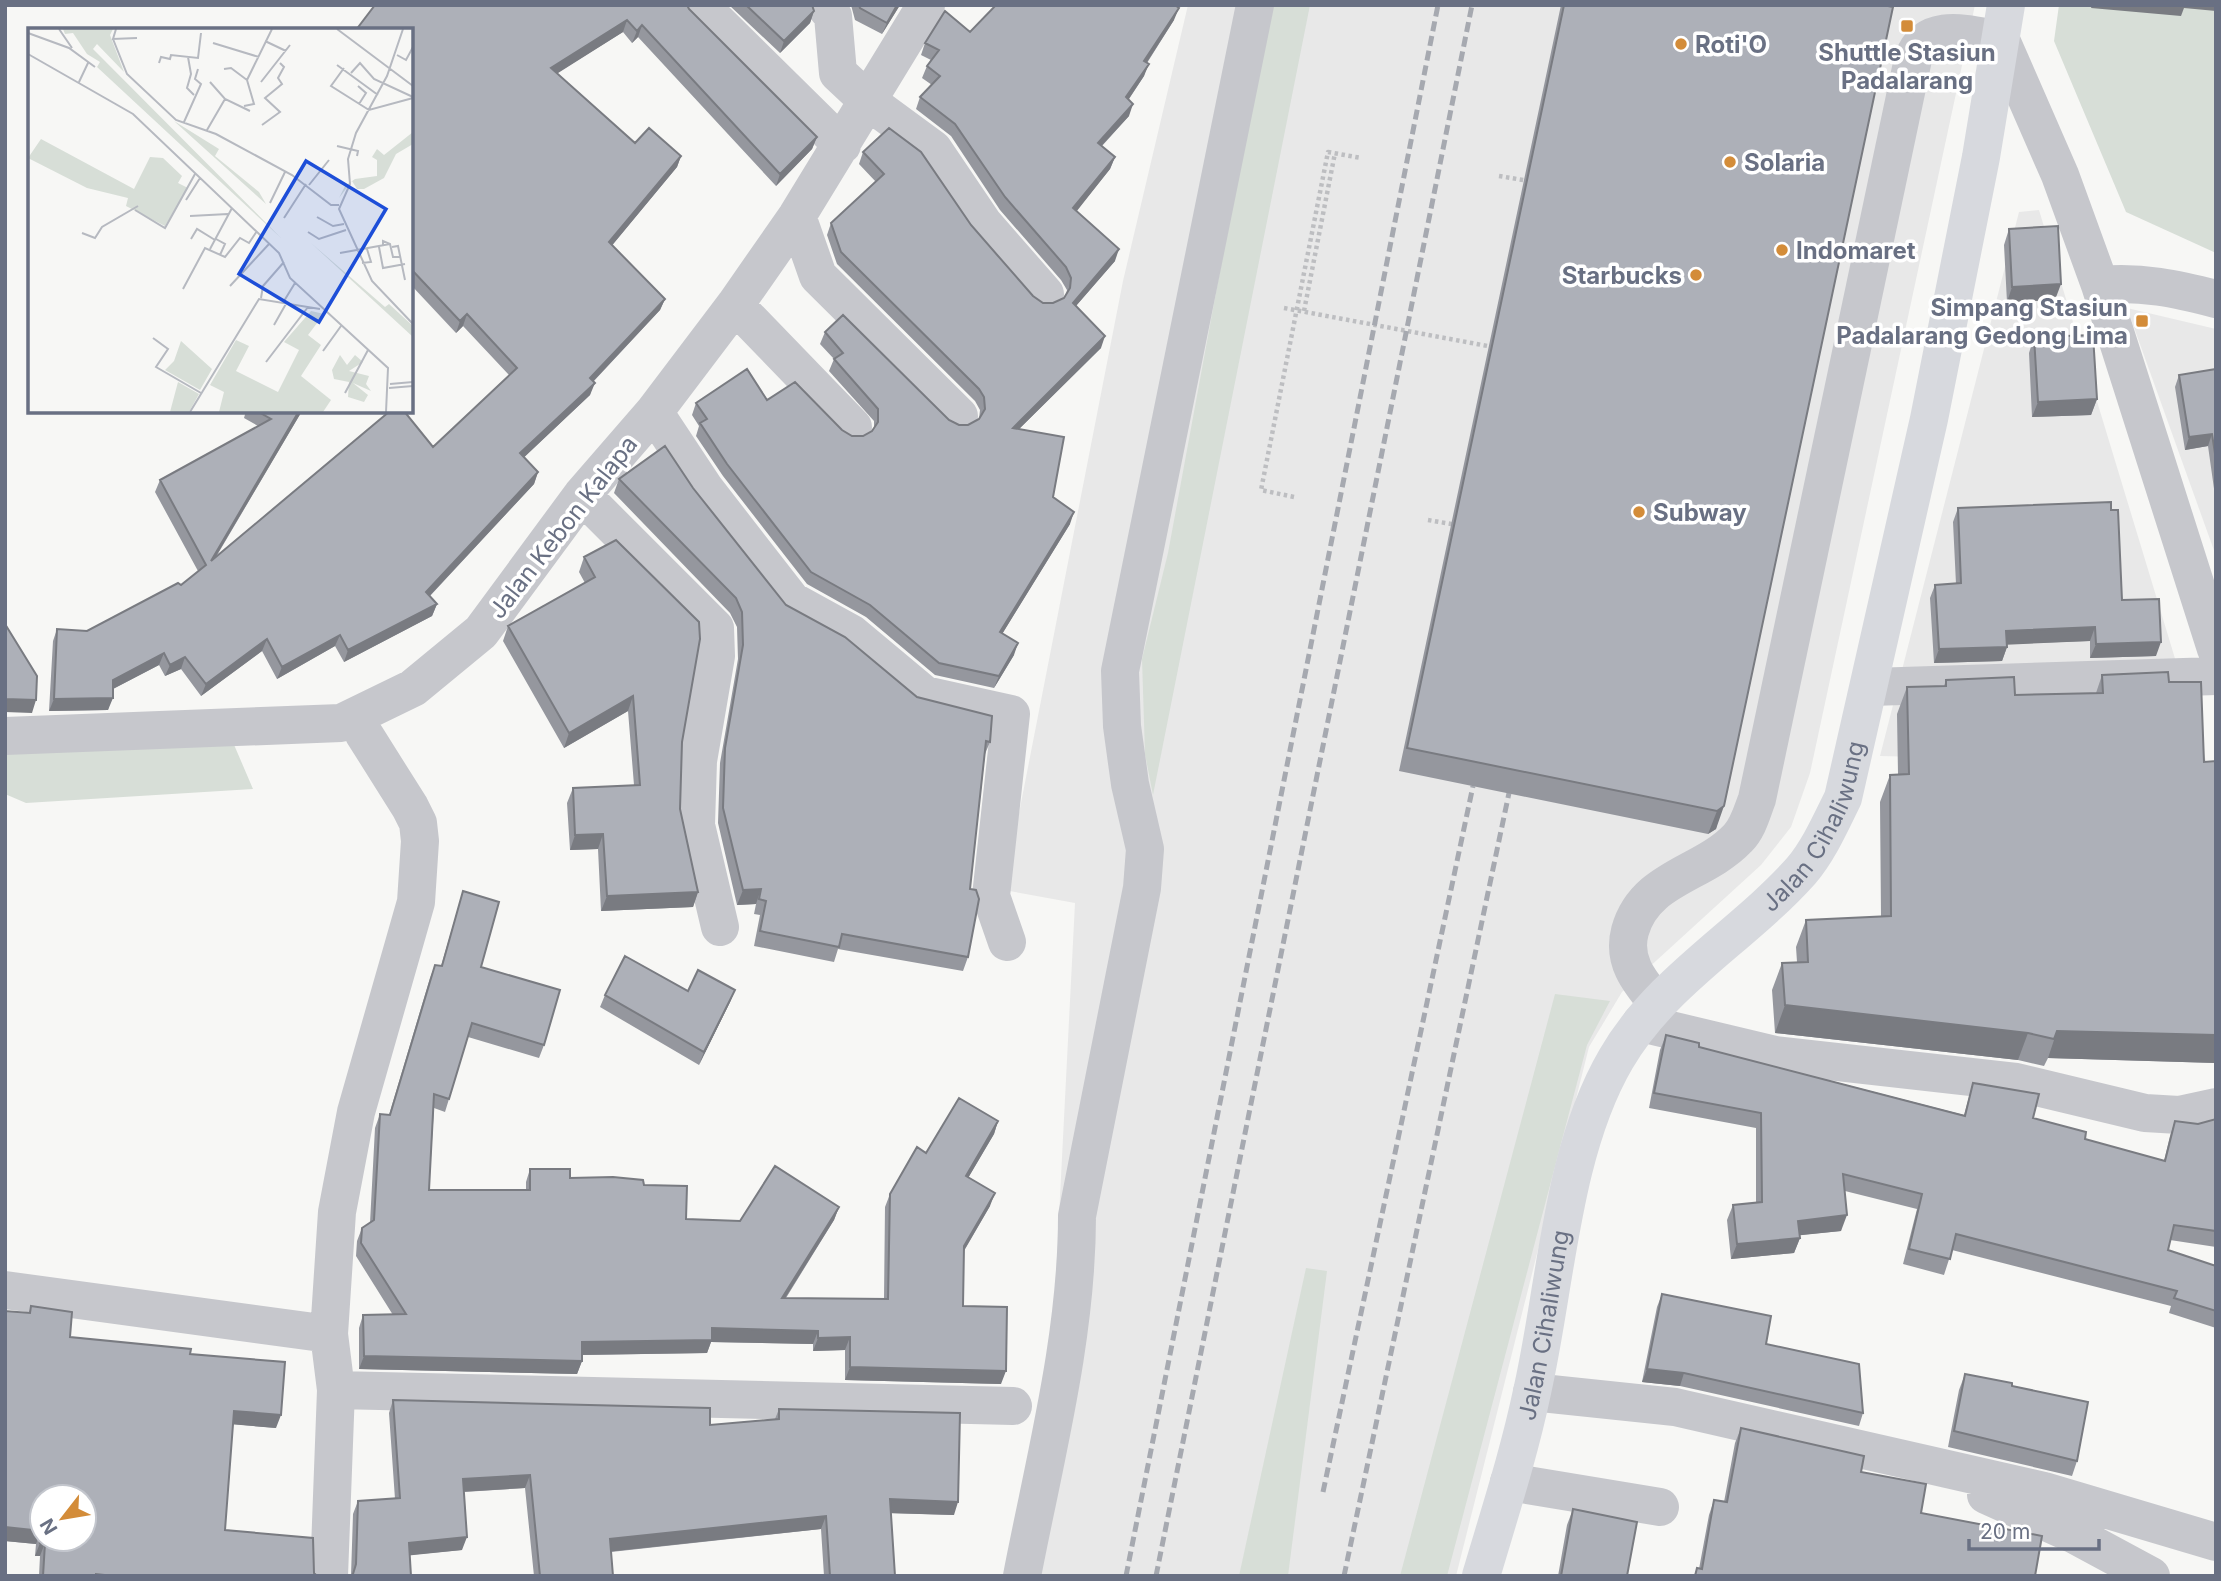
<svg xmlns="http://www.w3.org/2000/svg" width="2221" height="1581" viewBox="0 0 2221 1581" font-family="Inter,sans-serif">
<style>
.built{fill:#e8e8e8}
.green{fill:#d7ded7}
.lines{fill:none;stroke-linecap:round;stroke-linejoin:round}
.path{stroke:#bdbec1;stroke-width:4.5;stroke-dasharray:3.5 3.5;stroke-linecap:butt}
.minor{stroke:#c6c7cc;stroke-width:38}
.highway{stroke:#d7d9de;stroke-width:38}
.rail{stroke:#a6a9b0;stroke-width:5;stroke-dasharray:10 5;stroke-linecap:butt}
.wall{fill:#95979e}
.shaded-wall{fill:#797b81}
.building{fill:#adb0b8;stroke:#797b81;stroke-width:2;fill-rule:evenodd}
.poi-dot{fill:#d38c39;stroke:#fff;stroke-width:2.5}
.labels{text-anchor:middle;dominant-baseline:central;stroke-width:7;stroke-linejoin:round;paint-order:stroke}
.poi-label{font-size:24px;font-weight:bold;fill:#697083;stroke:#fff;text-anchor:start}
.street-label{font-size:24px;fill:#697083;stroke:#fff}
.inset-road{fill:none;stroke:#b6b9c0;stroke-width:2}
.view{fill:#1d4ed8;fill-opacity:0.15;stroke:#1d4ed8;stroke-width:3.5}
.inset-edge{fill:none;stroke:#697083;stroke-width:3.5}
</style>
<rect width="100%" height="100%" fill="#f7f7f5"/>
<!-- built -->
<path class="built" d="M1188 5H1975L1810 773 1791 827 1761 865 1622 992 1589 1047 1456 1576H1012L1051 1373 1075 903 1004 890 1123 281Z
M2039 210 2207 764 1880 756 2019 212Z
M2127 308 2216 329V556Z"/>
<!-- green -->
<path class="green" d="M1269 5H1310L1153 795 1145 754 1142 659 1168 553Z
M2059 5 2216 6V253L2126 212 2054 41Z
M229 733 253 789 26 803 5 794V739Z
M1555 994 1610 1001 1587 1045 1447 1576H1400Z
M1306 1268 1327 1271 1288 1576H1239Z"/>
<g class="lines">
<!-- path -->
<path class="path" d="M1499 176 1529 181
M1284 308 1493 347
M1304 311 1335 153
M1294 497 1261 490 1328 152 1361 158
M1428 520 1457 525"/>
<!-- minor -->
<path class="minor" d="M700 5 842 145
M824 5 833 16 838 73 869 102 933 149 983 223 1045 294
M797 216 818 276 959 416
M2100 285C2141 281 2177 289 2216 299
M735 305 853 427
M654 412 705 489 792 601 852 634 925 695 1011 714 991 896 1007 942
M582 495 715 628 716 656 698 761 696 825 720 927
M1871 687 2216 676
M5 736 341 723 413 688 481 632 582 495 654 412 735 305 797 216 926 5
M1657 1003C1639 981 1622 961 1630 931 1645 877 1703 875 1738 838 1748 828 1752 812 1757 799L1913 59C1927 20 1970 35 2001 40L2060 175 2100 285 2216 649
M1641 1023 1775 1055 2016 1082 2145 1113 2179 1115 2216 1107
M5 1290 329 1334
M336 1390 1013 1406
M1532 1392 1675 1407 2044 1491 2216 1542
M1509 1482 1660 1507
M1986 1495 2075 1535 2151 1576
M329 1576 336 1390 329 1334 337 1212 356 1112 416 902 420 841 418 823 410 807 364 734 357 716
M1022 1576C1045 1457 1077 1338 1077 1216L1142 888 1145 849 1130 784 1122 726 1120 671 1255 5"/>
<!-- highway -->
<path class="highway" id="s1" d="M1481 1576C1499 1515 1519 1454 1532 1392 1556 1287 1561 1153 1616 1059 1661 981 1742 937 1801 871 1819 850 1831 822 1843 798L1929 419 1981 157 2006 5"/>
<!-- rail -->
<path class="rail" d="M1323 1492 1473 786
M1126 1576 1438 5
M1156 1576 1472 5
M1344 1576 1509 793"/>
</g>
<!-- wall -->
<path class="wall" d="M374 5H687L689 9 817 137 812 149 776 186 638 37 632 43 623 32 557 73 635 143 681 156 677 167 612 245 665 299 660 310 593 382 590 395 524 457 538 472 534 484 430 596 437 604 432 616 344 662 335 646 277 679 262 651 201 696 181 669 165 676 159 665 113 689 108 710 49 711 53 641 57 629 87 631 181 585 198 571 155 492 160 480 258 426 244 418 246 411H302L216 557 433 447 509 375 463 326 456 333 411 285V30Z
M729 5H812L814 11 810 23 780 53Z
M851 5H900L882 34 855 20Z
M1561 5H1883L1716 829 1708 834 1399 771Z
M1174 20 1147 63 1144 76 1129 99V116L1102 146 1115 157 1110 169 1076 211 1115 261 1076 306 1101 348 1019 429 1053 497 1070 524 1002 634 1014 655 994 688 935 675 866 617 807 584 723 476 696 436 699 426 692 415 696 403 767 400 842 430 852 436H863L872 431 874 428V421L829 371 834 359 820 344 825 332 949 420 959 425H968L979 419 980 410 975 401 837 264 827 235 831 223 876 182 859 164 863 152 971 225 1033 296 1043 303H1053L1064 298 1066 295 1067 290 1061 280 1000 210 951 136 916 109 920 97 932 85 922 78 927 66 931 60 921 55 925 43 970 32Z
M2009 229 2055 300 2007 302 2004 245Z
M2034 337 2097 399 2091 415 2032 417 2029 353Z
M2216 369V503L2208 446 2185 450 2175 387 2179 375Z
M619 479 693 488 786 605 917 697 990 742 985 754 970 889 968 957 963 971 838 949 834 962 754 946 760 915 754 914 756 904 737 905 718 823 720 763 738 659 737 627 730 613 614 493Z
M1958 508 2122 600 2156 656 2090 658V641L2007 644V647L2002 661 1934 663 1930 598 1935 585 1956 584 1953 522Z
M616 540 682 742 680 809 698 892 693 907 601 911 598 849 570 850 567 803 573 788 634 785 628 711 564 748 503 641 508 626 585 583 579 572 584 557Z
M2102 675 2169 682 2204 762 2216 761V1063L2048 1058 2044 1066 2018 1060 1775 1033 1772 990 1782 963 1797 962 1796 947 1806 920 1881 917 1880 802 1890 775 1898 774 1897 714 1907 687 1944 686 1946 680 2015 695 2096 693Z
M463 891 481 967 544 1045 539 1058 468 1037 445 1112 434 1108 429 1190H526V1182L530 1169 570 1178 644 1185 686 1219 740 1221 839 1207 834 1220 786 1298 884 1299 885 1207 890 1194 926 1153 998 1121 994 1134 968 1178 990 1206 964 1251 963 1306 1001 1384 845 1380V1350L813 1351V1344L711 1342 707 1353 582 1355V1361L577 1374 359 1369V1328L363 1315H393L356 1256 357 1241 362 1228 370 1223 375 1128 380 1114 389 1115 430 978 435 965 441 966Z
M735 990 730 1002 699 1065 600 1007 605 995 688 991Z
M1666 1035 1699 1047 1964 1115 1973 1083 2033 1118 2085 1139 2164 1161 2170 1136 2175 1121 2198 1124 2216 1119V1247L2170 1240 2168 1250 2216 1266V1328L2169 1313 2171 1306 1952 1250 1944 1275 1903 1264 1917 1209 1845 1191 1841 1231 1800 1235V1238L1794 1253 1731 1259 1727 1220 1733 1205 1756 1203V1128L1649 1108 1660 1050Z
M1662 1294 1766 1344 1863 1413 1859 1426 1680 1386 1642 1382 1657 1307Z
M31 1306 70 1337 190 1354 276 1428 233 1424 225 1530 314 1573 317 1576H39L40 1556H35L36 1544 5 1541V1311L29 1313Z
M1965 1374 2012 1386 2077 1461 2072 1476 1948 1447 1959 1390Z
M393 1400 710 1425 775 1419 779 1409 954 1515 891 1513 895 1576H824L821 1529 611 1552 613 1576H534L525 1488 464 1492 462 1550 409 1555 351 1576 353 1514 358 1501 395 1499 389 1413Z
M1741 1428 1861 1472 1921 1513 2035 1576H1694L1697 1568 1699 1569 1709 1515 1714 1500 1724 1502 1735 1443Z
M1573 1509 1627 1576H1558L1567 1525Z"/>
<!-- shaded-wall -->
<path class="shaded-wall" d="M897 5H900L882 34 887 23Z
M2092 5H2216V11L2184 8 2181 16 2091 8Z
M1179 8 1174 20 1140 73 1144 61Z
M814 11 810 23 780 53 784 41Z
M627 20 623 32 547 80 551 68Z
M642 25 638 37 632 43 637 31Z
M1149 64 1144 76 1122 109 1126 97Z
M1133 104 1129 116 1093 155 1098 143Z
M817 137 812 149 776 186 780 174Z
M681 156 677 167 605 254 609 242Z
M1115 157 1110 169 1069 221 1073 208Z
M1119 249 1115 261 1068 315 1073 303Z
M2061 284 2055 300 2007 302 2012 287Z
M665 299 660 310 585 390 590 378Z
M467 314 463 326 456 333 460 321Z
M1105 336 1101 348 1008 440 1013 428Z
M595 383 590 395 516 465 520 453Z
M2097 399 2091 415 2032 417 2038 402Z
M299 411H302L206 573 211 561Z
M2212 434 2208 446 2185 450 2189 437Z
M538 472 534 484 422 604 426 592Z
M1074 512 1070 524 996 644 1000 632Z
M437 604 432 616 344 662 348 650Z
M2095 627 2090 641 2001 645 2006 631Z
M340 635 335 646 277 679 282 667Z
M267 639 262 651 201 696 206 684Z
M2161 642 2156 656 2090 658 2096 644Z
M1018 643 1014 655 994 688 999 676Z
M2007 647 2002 661 1934 663 1939 649Z
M164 653 159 665 109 691 113 680Z
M185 657 181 669 165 676 170 665Z
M633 696 628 711 564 748 569 733Z
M113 698 108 710 49 711 54 699Z
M5 699 36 700 32 713 5 712Z
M1724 806 1716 829 1708 834 1717 811Z
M603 834 598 849 570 850 575 835Z
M761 889 756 904 737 905 743 890Z
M698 892 693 907 601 911 607 896Z
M735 990 730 1002 699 1065 704 1052Z
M1785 1005 2028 1033 2018 1060 1775 1033Z
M2057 1031 2216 1035V1063L2048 1058Z
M998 1121 994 1134 961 1190 966 1176Z
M995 1193 990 1206 959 1259 964 1246Z
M839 1207 834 1220 777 1311 782 1298Z
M1847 1215 1841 1231 1793 1236 1798 1221Z
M1800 1238 1794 1253 1731 1259 1737 1244Z
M712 1328 818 1331 813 1344 711 1342 707 1353 577 1355 582 1342Z
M850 1337 845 1350 813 1351 818 1338Z
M364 1356 582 1361 577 1374 359 1369Z
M850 1367 1006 1371 1001 1384 845 1380Z
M1647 1369 1684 1373 1680 1386 1642 1382Z
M234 1411 281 1415 276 1428 229 1424Z
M530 1475 525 1488 458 1492 463 1479Z
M890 1499 958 1502 954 1515 885 1513Z
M826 1516 821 1529 606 1552 610 1539Z
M5 1527 41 1531 36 1544 5 1541Z
M467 1537 462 1550 404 1556 409 1543Z
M40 1543H45L40 1556H35Z"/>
<!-- building -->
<path class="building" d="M375 5H687L689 9 817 137 780 174 642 25 637 31 627 20 551 68 635 143 649 128 681 156 609 242 665 299 590 378 595 383 520 453 538 472 426 592 437 604 348 650 340 635 282 667 267 639 206 684 185 657 170 665 164 653 113 680V698L54 699 57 629 87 631 178 583 181 585 206 565 160 480 271 419 257 411H299L211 561 390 411H404L433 447 517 368 467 314 460 321 411 269V30H356Z
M746 5H812L814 11 784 41Z
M859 5H897L887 23 860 8Z
M996 5H1175L1179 8 1144 61 1149 64 1126 97 1133 104 1098 143 1115 157 1073 208 1119 249 1073 303 1105 336 1013 428 1064 437 1053 497 1074 512 1000 632 1018 643 999 676 939 663 870 605 811 572 727 464 700 423 707 419 696 403 747 369 767 400 795 382 842 430 852 436H863L872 431 878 422V409L834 359 843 353 825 332 843 315 949 420 959 425H968L979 419 985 409 984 397 979 389 841 252 831 223 884 174 863 152 889 128 921 152 971 225 1033 296 1043 303H1053L1064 298 1070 288 1071 278 1066 267 1005 197 955 124 920 97 940 76 927 66 939 50 925 43 945 11 970 32Z
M1564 5H1883L1893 7 1724 806 1717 811 1407 748Z
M2058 226 2061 284 2012 287 2009 229Z
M2093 335 2097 399 2038 402 2034 337Z
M2216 369V460L2212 434 2189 437 2179 375Z
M665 446 693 488 786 605 845 637 917 697 992 716 990 742 986 741 970 889 976 890 979 899 968 957 842 934 839 947 760 931 766 901 759 899 761 889 743 890 723 808 725 748 743 645 742 612 736 598 619 479Z
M2111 502V510H2118L2122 600 2159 599 2161 642 2096 644 2095 627 2006 631 2007 647 1939 649 1935 585 1961 583 1958 508Z
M616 540 699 622 700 639 682 742 680 809 698 892 607 896 603 834 575 835 573 788 640 785 633 696 569 733 508 626 595 577 584 557Z
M5 624 37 676 36 700 5 699Z
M2168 672 2169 682H2201L2204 762 2216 761V1035L2057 1031 2054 1039 2028 1033 1785 1005 1782 963 1808 962 1806 920 1891 916 1890 775 1909 774 1907 687 1946 686V680L2014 677 2015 695 2103 693 2102 675Z
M463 891 499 902 481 967 560 990 544 1045 472 1023 449 1099 434 1094 429 1190H530V1169H570V1178L613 1177 643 1180 644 1185 687 1186 686 1219 740 1221 775 1166 839 1207 782 1298 888 1299 890 1194 917 1147 926 1153 959 1098 998 1121 966 1176 995 1193 964 1246 963 1306 1007 1307 1006 1371 850 1367V1337L818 1338V1331L712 1328V1340L582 1342V1361L364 1356 363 1315 406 1314 361 1243 362 1228 374 1220 380 1114 390 1115 435 965 442 966Z
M625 956 688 991 698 970 735 990 704 1052 605 995Z
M1666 1035 1699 1043V1047L1965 1116 1973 1083 2039 1094 2033 1118 2086 1132 2085 1139 2165 1161 2175 1121 2198 1124 2216 1119V1231L2174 1225 2168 1250 2216 1266V1311L2174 1298 2177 1291 1956 1234 1950 1259 1909 1249 1922 1194 1843 1174 1847 1215 1798 1221 1800 1238 1737 1244 1733 1205 1762 1202 1761 1113 1654 1093Z
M1662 1294 1771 1316 1766 1344 1859 1364 1863 1413 1684 1373 1647 1369Z
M31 1306 72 1312 70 1337 191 1349 190 1354 285 1362 281 1415 234 1411 225 1530 313 1538 314 1573 317 1576H114L96 1574V1576H43L45 1543H40L41 1531 5 1527V1311L30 1313ZM42 1497H84V1539H42Z
M1965 1374 2012 1383V1386L2088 1402 2077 1461 1954 1431Z
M393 1400 710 1408V1425L779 1419V1409L960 1413 958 1502 890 1499 895 1576H830L826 1516 610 1539 613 1576H540L530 1475 463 1479 467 1537 409 1543 411 1576H351L353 1574 356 1564 358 1501 400 1498Z
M1741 1428 1864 1456 1861 1472 1926 1484 1921 1513 2042 1536 2035 1576H1695L1697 1568 1702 1569 1714 1500 1727 1502Z
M1573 1509 1637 1522 1627 1576H1561Z"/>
<!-- markers -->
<g class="poi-dot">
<rect x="1900" y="19" width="14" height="14" rx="3.5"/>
<circle cx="1681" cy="44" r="7"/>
<circle cx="1730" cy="162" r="7"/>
<circle cx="1782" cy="250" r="7"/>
<circle cx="1696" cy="275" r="7"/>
<rect x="2135" y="314" width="14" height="14" rx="3.5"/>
<circle cx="1639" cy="512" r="7"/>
</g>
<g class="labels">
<!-- poi labels -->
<g class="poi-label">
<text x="1695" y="44">Roti'O</text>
<text x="1907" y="52" text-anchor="middle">Shuttle Stasiun<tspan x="1907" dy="28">Padalarang</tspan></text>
<text x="1744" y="162">Solaria</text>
<text x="1796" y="250">Indomaret</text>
<text x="1682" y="275" text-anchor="end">Starbucks</text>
<text x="2128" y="307" text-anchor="end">Simpang Stasiun<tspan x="2128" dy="28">Padalarang Gedong Lima</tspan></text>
<text x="1653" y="512">Subway</text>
</g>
<!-- street labels -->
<g class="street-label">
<text transform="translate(563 527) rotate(-52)">Jalan Kebon Kalapa</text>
<text stroke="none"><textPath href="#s1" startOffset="847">Jalan Cihaliwung</textPath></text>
<text stroke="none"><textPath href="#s1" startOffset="259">Jalan Cihaliwung</textPath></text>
</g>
</g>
<!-- overview -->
<g transform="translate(28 28)">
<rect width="385" height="385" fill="#f7f7f5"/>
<path d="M35 1H85L82 7 96 44 69 16 65 21 253 210 69 39 72 34 59 26 45 5 37 6ZM146 93 191 121 187 128 231 164 238 176ZM385 104V116L368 126 356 150 336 161H329L324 153 311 170 317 158 327 151 349 148V132L344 129 349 121 356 127ZM13 111 106 161 122 129 135 130 154 148 150 155 160 160 137 198 98 178 100 170 59 160 0 130ZM283 215 357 279 361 276 385 298V309ZM283 283 296 286 280 307 293 317 273 348 303 372 295 384H191L196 364 182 357 208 312 221 318 208 343 250 364 271 322 256 314ZM153 313 184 341 172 362 137 342 146 333ZM312 327 319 337 327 327 335 334 321 343 341 348 338 356 343 363 325 355 340 367 336 374 320 369 321 354 306 351 304 342ZM150 354 171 366 161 384H142Z" fill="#d7ded7"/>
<path class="inset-road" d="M31 1 44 20M88 1 85 11 109 10M309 1 385 58M375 1 359 48 328 105 320 131 322 156 311 181 344 253 385 296M0 5 41 20 67 39M85 11 99 46 148 92 188 106 264 147 303 177H311M237 13 258 23M185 15 231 29M0 26 105 86 251 225 262 250 360 340 358 384M369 27 378 32 385 19M160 29 163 46 159 60 166 67M131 35 133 29 142 31 143 27 170 30 173 5M309 37 350 67M316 40 303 58 341 82 385 70M196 41 203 40 219 52 226 76 216 78M323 45 332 35 346 51 385 69M219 52 244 1M51 54 60 35M182 54 197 71 222 83M233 54 262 17M330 58 338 65 331 76M156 94 173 56 167 51 170 41M234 97 252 84 237 70 254 56 250 50 256 39 252 35M179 102 197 71M309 118 330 123 329 128M281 157 301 132M158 172 172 150M242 175 257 144M107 182 137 200 167 146M162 188 200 186M289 189 305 198 316 196M256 190 278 156M280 204 291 211 318 202M54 205 67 210 74 199 110 178M163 211 169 201 187 212M188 211 197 216 192 227M355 218V213L362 216 365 229H372M351 219 355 240 377 236M364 219 370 218 377 252M182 221 204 180M312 225 362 216M334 235 343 234 339 221M202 258 241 216M155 261 177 220 197 229 212 210 221 215 229 203M233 270 235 258 256 234M256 273 267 255M246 297 259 274M125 310 140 321 128 339 173 365M295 323 313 298M238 334 280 279M362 356 385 354M361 360 385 358M317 365 340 322M162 384 231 271 292 281"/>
<path class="view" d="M278 133 358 181 291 294 211 246Z"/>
<rect width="385" height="385" class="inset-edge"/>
</g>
<!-- border -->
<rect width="2221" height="1581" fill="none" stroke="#697083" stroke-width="14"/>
<!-- north arrow -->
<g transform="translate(63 1518) rotate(239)"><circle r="33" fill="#ffffff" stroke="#c3c6cd" stroke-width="2"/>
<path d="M0-5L12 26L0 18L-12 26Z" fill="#d38c39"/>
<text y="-10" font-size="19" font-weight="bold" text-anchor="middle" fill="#697083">N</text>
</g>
<!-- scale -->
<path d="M1969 1539v10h130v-10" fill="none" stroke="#697083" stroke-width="3.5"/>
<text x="1980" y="1539" font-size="21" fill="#697083" stroke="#ffffff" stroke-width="5" paint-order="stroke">20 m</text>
</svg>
